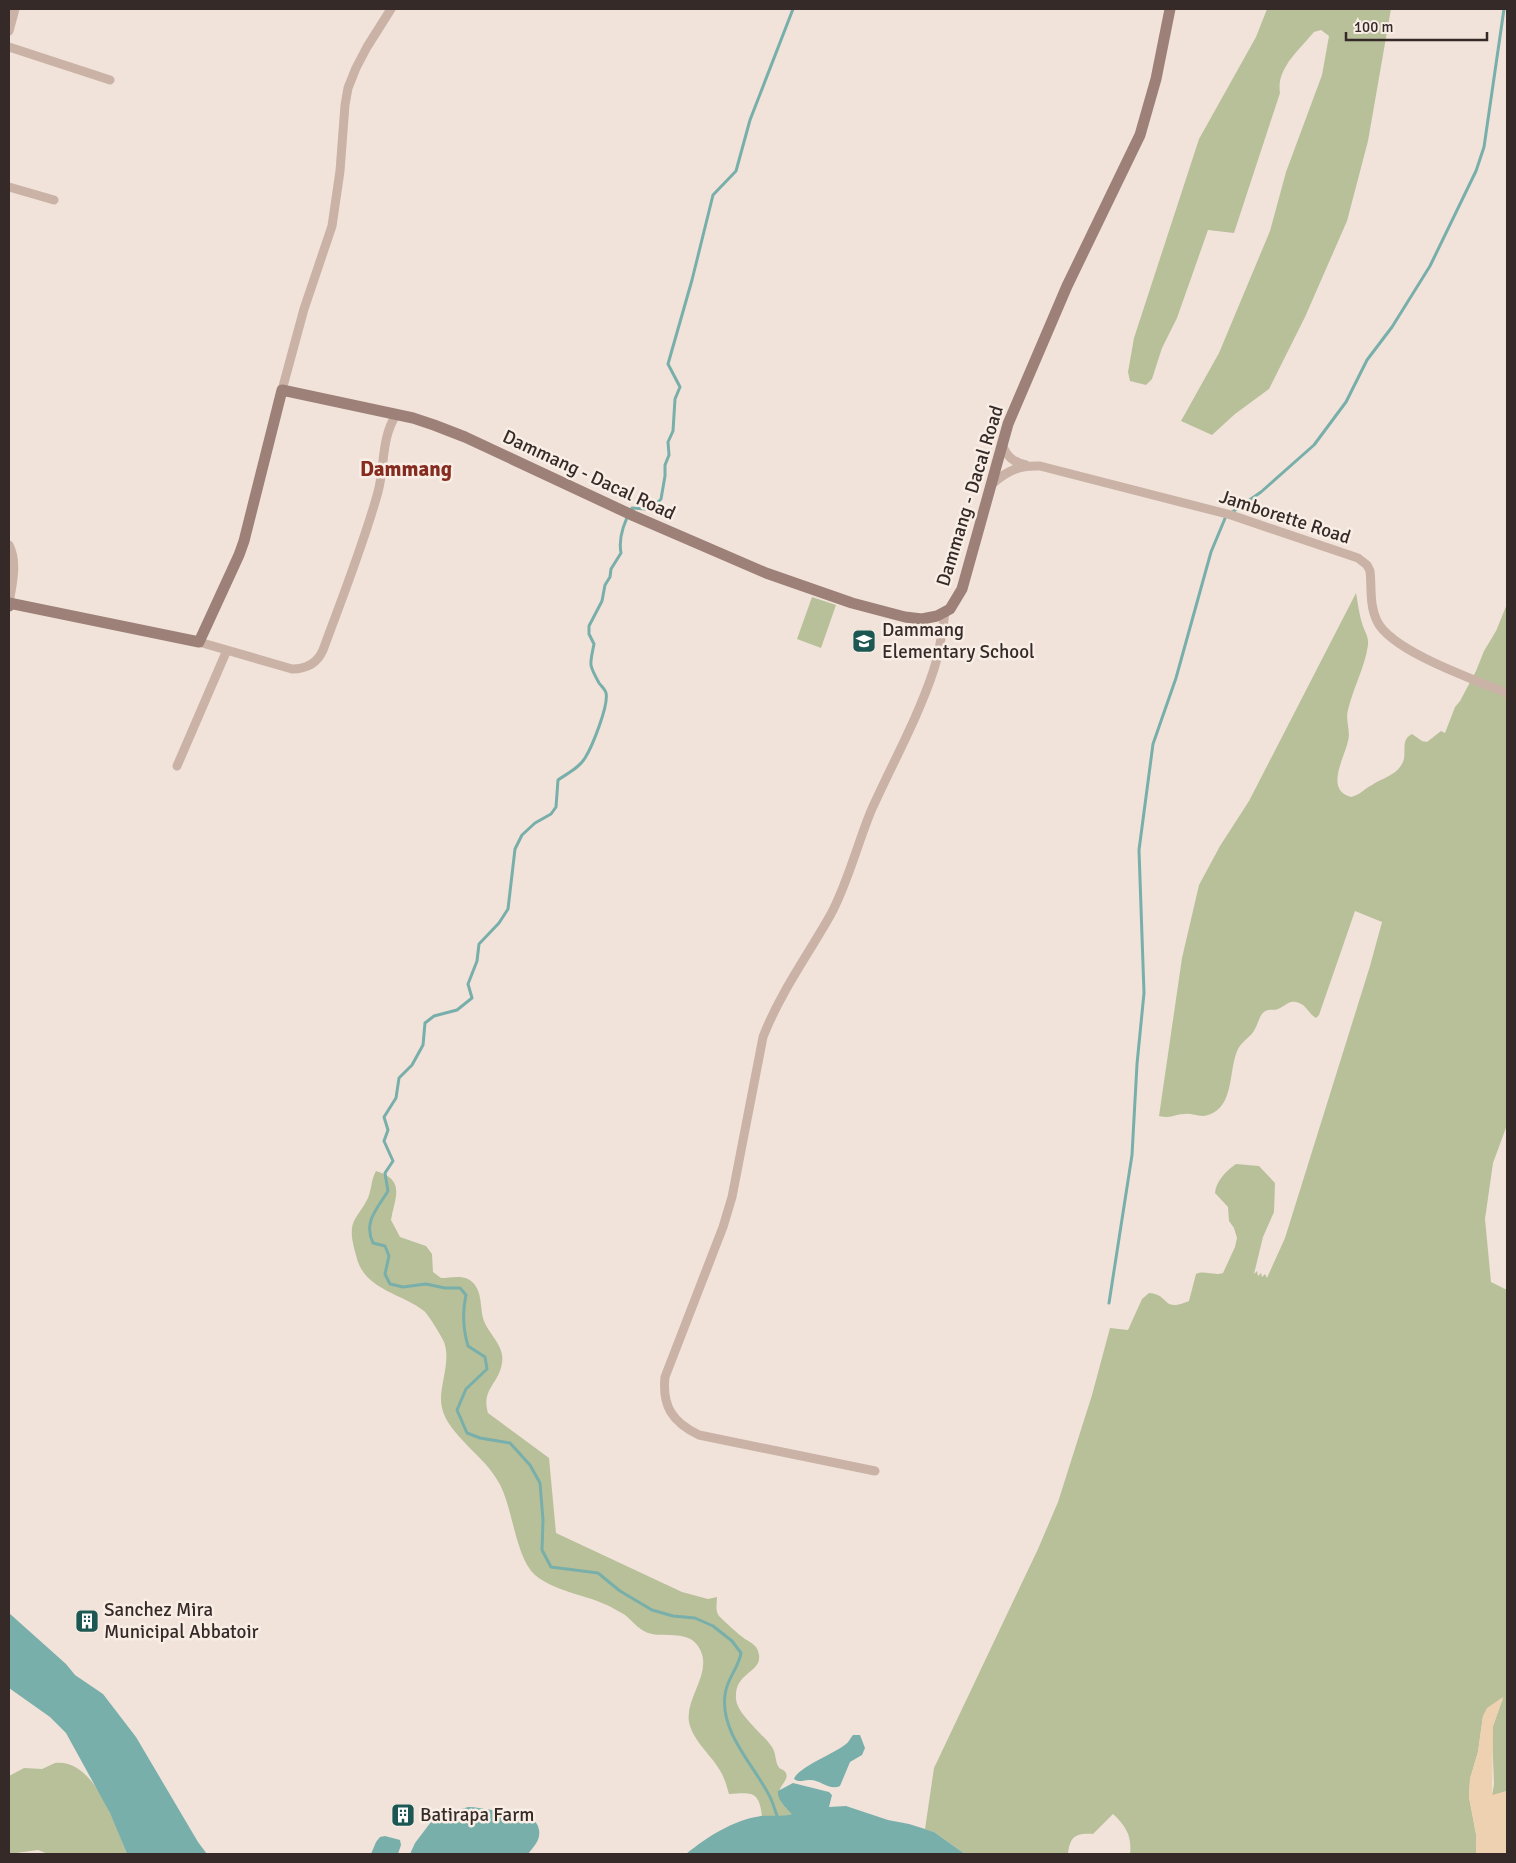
<svg xmlns="http://www.w3.org/2000/svg" width="1516" height="1863" viewBox="0 0 1516 1863" font-family="Signika,sans-serif">
<style>
.green{fill:#b8c09a}
.sand{fill:#eed1b0}
.water{fill:#78afaa}
.lines{fill:none;stroke-linecap:round;stroke-linejoin:round}
.stream{stroke:#78afaa;stroke-width:3}
.street{stroke:#cab2a6;stroke-width:9}
.secondary{stroke:#9d8077;stroke-width:11}
.labels{text-anchor:middle;dominant-baseline:central;stroke-width:5;stroke-linejoin:round;paint-order:stroke}
.street-label{font-size:19px;fill:#352a27;stroke:#f9eee6}
.poi-label{font-size:19px;fill:#352a27;stroke:#f9eee6;text-anchor:start}
.quarter-label{font-size:21px;font-weight:bold;fill:#852b1f;stroke:#f9eee6}
</style>
<rect width="100%" height="100%" fill="#f1e3da"/>
<!-- green -->
<path class="green" d="M1267 9H1391L1368 141 1347 221 1305 317 1269 389 1235 414 1212 435 1181 421 1219 353 1270 231 1286 172 1322 75 1329 36 1321 30 1314 32C1299 50 1276 69 1280 93L1234 233 1208 230 1177 318 1162 348 1152 379 1146 385 1130 381 1128 372 1134 338 1199 139 1256 37Z
M1356 593C1358 603 1359 614 1362 623 1364 631 1369 636 1368 645 1365 667 1353 688 1348 710 1345 720 1351 731 1348 741 1345 757 1324 790 1351 797 1360 795 1364 789 1372 785 1384 777 1396 776 1403 762 1407 752 1400 740 1412 734L1422 741 1427 742 1441 731 1445 733 1455 707 1460 701 1476 671 1484 651 1496 631 1507 604V1125L1493 1163 1485 1219 1491 1282 1507 1290V1791L1492 1796 1494 1784 1492 1733 1493 1726 1503 1698 1483 1716 1478 1752 1470 1779 1469 1797 1476 1834V1854H1130C1132 1836 1126 1826 1113 1814L1093 1834C1076 1833 1070 1836 1068 1854H965L934 1832 925 1829 934 1768 1038 1549 1058 1502 1092 1395 1110 1328 1128 1330 1142 1299 1149 1293C1170 1294 1161 1313 1189 1301L1196 1274C1204 1270 1214 1276 1223 1273L1235 1247 1237 1238 1234 1228 1229 1221 1228 1207 1215 1193C1216 1181 1226 1171 1236 1164L1259 1166 1275 1183 1274 1212 1263 1237 1254 1274 1257 1271 1258 1276 1261 1273 1262 1277 1265 1274 1267 1278 1285 1238 1370 966 1382 922 1355 911 1319 1015 1316 1018C1309 1014 1307 1006 1299 1003 1289 999 1286 1006 1278 1009 1273 1011 1269 1008 1264 1012 1259 1016 1258 1024 1255 1029 1251 1037 1242 1041 1238 1049 1228 1070 1235 1107 1208 1115 1200 1118 1192 1113 1185 1114 1173 1114 1173 1119 1159 1116L1182 958 1199 885 1220 846 1249 801Z
M812 597 836 605 821 648 797 639Z
M376 1171C406 1180 395 1197 391 1220L400 1237 426 1246 432 1254 433 1272 441 1278C449 1278 460 1275 468 1279 484 1288 479 1307 484 1321 490 1336 505 1346 502 1363 499 1384 481 1389 488 1413L549 1458 556 1533 682 1592 708 1599 717 1597C717 1603 715 1611 719 1616 725 1622 738 1634 745 1639 752 1643 758 1646 759 1655 762 1673 734 1672 736 1699 737 1714 763 1734 772 1747 776 1753 775 1760 778 1766 780 1770 784 1769 786 1773 791 1784 763 1791 793 1814L779 1817 762 1816C759 1790 751 1793 729 1794 727 1787 725 1780 722 1774 713 1756 693 1742 689 1722 685 1696 715 1671 698 1646 688 1631 667 1637 652 1634 639 1631 635 1623 625 1615 621 1612 615 1610 611 1607 586 1594 557 1593 535 1575 515 1557 513 1507 499 1483 486 1457 448 1435 442 1408 437 1388 452 1364 444 1342 442 1337 428 1314 424 1311 401 1293 366 1290 357 1259 354 1247 348 1231 355 1219 359 1212 364 1206 368 1198 372 1188 371 1180 376 1171Z
M55 1763C95 1758 115 1826 127 1854H48L38 1850 9 1854V1776L24 1768 42 1769Z"/>
<!-- sand -->
<path class="sand" d="M1503 1697 1493 1726 1492 1795 1507 1791V1854H1476V1834L1469 1797 1470 1779 1478 1752 1483 1716 1487 1708Z"/>
<!-- water -->
<path class="water" d="M9 1613 66 1664 75 1675 103 1694 136 1737 198 1842 207 1854H127L110 1813 66 1733 50 1717 9 1688Z
M853 1735H860L865 1748 862 1755 850 1762 840 1786C829 1791 820 1779 809 1780 803 1780 800 1783 794 1779 797 1768 835 1753 846 1744 849 1742 850 1738 853 1735Z
M793 1783 829 1792 832 1795 829 1807 846 1806 888 1820 909 1824 925 1829 934 1832 965 1854H686C707 1837 733 1820 761 1816 773 1815 780 1817 792 1814 786 1808 777 1800 778 1791Z
M468 1807C476 1807 484 1809 492 1810 505 1812 537 1812 539 1830 541 1840 533 1847 528 1854H410L415 1843 434 1818Z
M380 1837 385 1836 400 1840 401 1845 398 1854H371L376 1842Z"/>
<g class="lines">
<!-- stream -->
<path class="stream" d="M1231 513 1261 492 1314 445 1346 402 1367 360 1392 327 1430 266 1476 171 1484 147 1504 9
M1109 1303 1132 1155 1137 1064 1144 993 1139 850 1153 744 1176 678 1211 552 1226 516
M779 1821C776 1814 774 1806 771 1799 756 1767 720 1734 725 1695 727 1677 738 1670 741 1653L732 1641 713 1626 695 1618 673 1616 652 1610 620 1591 598 1573 551 1567 542 1550 543 1520 540 1483 530 1465 510 1443 480 1438 467 1433 457 1410 466 1389 487 1369 485 1357 468 1346C463 1329 462 1313 466 1295L460 1288H445L426 1284 403 1287 390 1284 385 1274 389 1256 385 1246 373 1243C363 1222 377 1209 388 1191L385 1173 393 1161 384 1141 388 1130 384 1117 396 1098 399 1078 412 1065 423 1045 425 1023 434 1016 457 1010 472 998 468 984 477 961 479 944 499 923 508 909 515 849 522 835 535 823 551 814 556 807 558 780C568 773 579 768 585 758 592 747 609 705 606 693 605 689 601 686 599 683 588 663 590 665 594 644L589 634V626L602 601 605 585 610 577 611 569 621 553C618 537 624 522 632 508L646 509 654 506 661 499 665 476V465L669 455 668 442 673 431 675 399 680 387 668 364 692 280 713 195 736 171 750 120 793 9"/>
<!-- street -->
<path class="street" d="M9 31 15 9
M9 47 110 80
M9 187 54 200
M282 390 304 309 332 226 340 171 345 105 348 88 356 68 367 47 391 9
M1002 444C1007 457 1013 462 1026 465
M992 484C1007 471 1019 465 1040 466L1231 515 1358 558 1367 565 1370 571C1372 587 1369 605 1377 621 1391 651 1475 680 1507 693
M9 545C18 562 12 585 9 603
M199 642 292 669C306 669 317 664 323 650 342 598 363 546 378 492 385 466 381 438 396 415
M177 766 227 650
M875 1471 699 1435C672 1422 662 1406 665 1377L723 1227 732 1197 763 1037C780 993 808 955 831 914 848 882 857 845 871 811 892 764 918 718 934 669 940 651 942 631 945 613"/>
<!-- secondary -->
<path class="secondary" d="M9 606V603L199 642 239 555 244 541 282 390 413 418 434 425 465 437 634 516 766 573 852 603 905 617 922 619 937 616 950 609 962 589 1008 424 1067 286 1140 135 1156 79 1170 9"/>
</g>
<!-- icons -->
<defs>
<g id="school-square" transform="scale(1.25)"><rect x="-9" y="-9" width="18" height="18" rx="4" fill="#1c5753" stroke="#f9eee6"/><path d="M0-5L7-2L0 1L-7-2ZM-4 1L0 2.5L4 1V4Q0 6-4 4Z" fill="#fff"/></g>
<g id="building-square" transform="scale(1.25)"><rect x="-9" y="-9" width="18" height="18" rx="4" fill="#1c5753" stroke="#f9eee6"/><path d="M-4-6H4V6H1V3H-1V6H-4ZM-2.5-4.3h1.7v1.8h-1.7ZM.8-4.3h1.7v1.8H.8ZM-2.5-1h1.7V.8h-1.7ZM.8-1h1.7V.8H.8Z" fill="#fff"/></g>
</defs>
<g fill-rule="evenodd">
<use href="#school-square" x="864" y="641"/>
<use href="#building-square" x="87" y="1621"/>
<use href="#building-square" x="403" y="1815"/>
</g>
<g class="labels">
<!-- street labels -->
<g class="street-label">
<text transform="translate(589 475) rotate(25)">Dammang - Dacal Road</text>
<text transform="translate(970 496) rotate(-73)">Dammang - Dacal Road</text>
<text transform="translate(1285 517) rotate(18)">Jamborette Road</text>
</g>
<!-- poi labels -->
<g class="poi-label">
<text x="882" y="630">Dammang<tspan x="882" dy="22">Elementary School</tspan></text>
<text x="104" y="1610">Sanchez Mira<tspan x="104" dy="22">Municipal Abbatoir</tspan></text>
<text x="420" y="1815">Batirapa Farm</text>
</g>
<!-- quarter labels -->
<g class="quarter-label">
<text x="406" y="469">Dammang</text>
</g>
</g>
<!-- border -->
<rect width="1516" height="1863" fill="none" stroke="#352a27" stroke-width="20"/>
<!-- scale -->
<path d="M1346 32v8h141v-8" fill="none" stroke="#352a27" stroke-width="2.5"/>
<text x="1354" y="32" font-size="15" fill="#352a27" stroke="#f9eee6" stroke-width="4" paint-order="stroke">100 m</text>
</svg>
